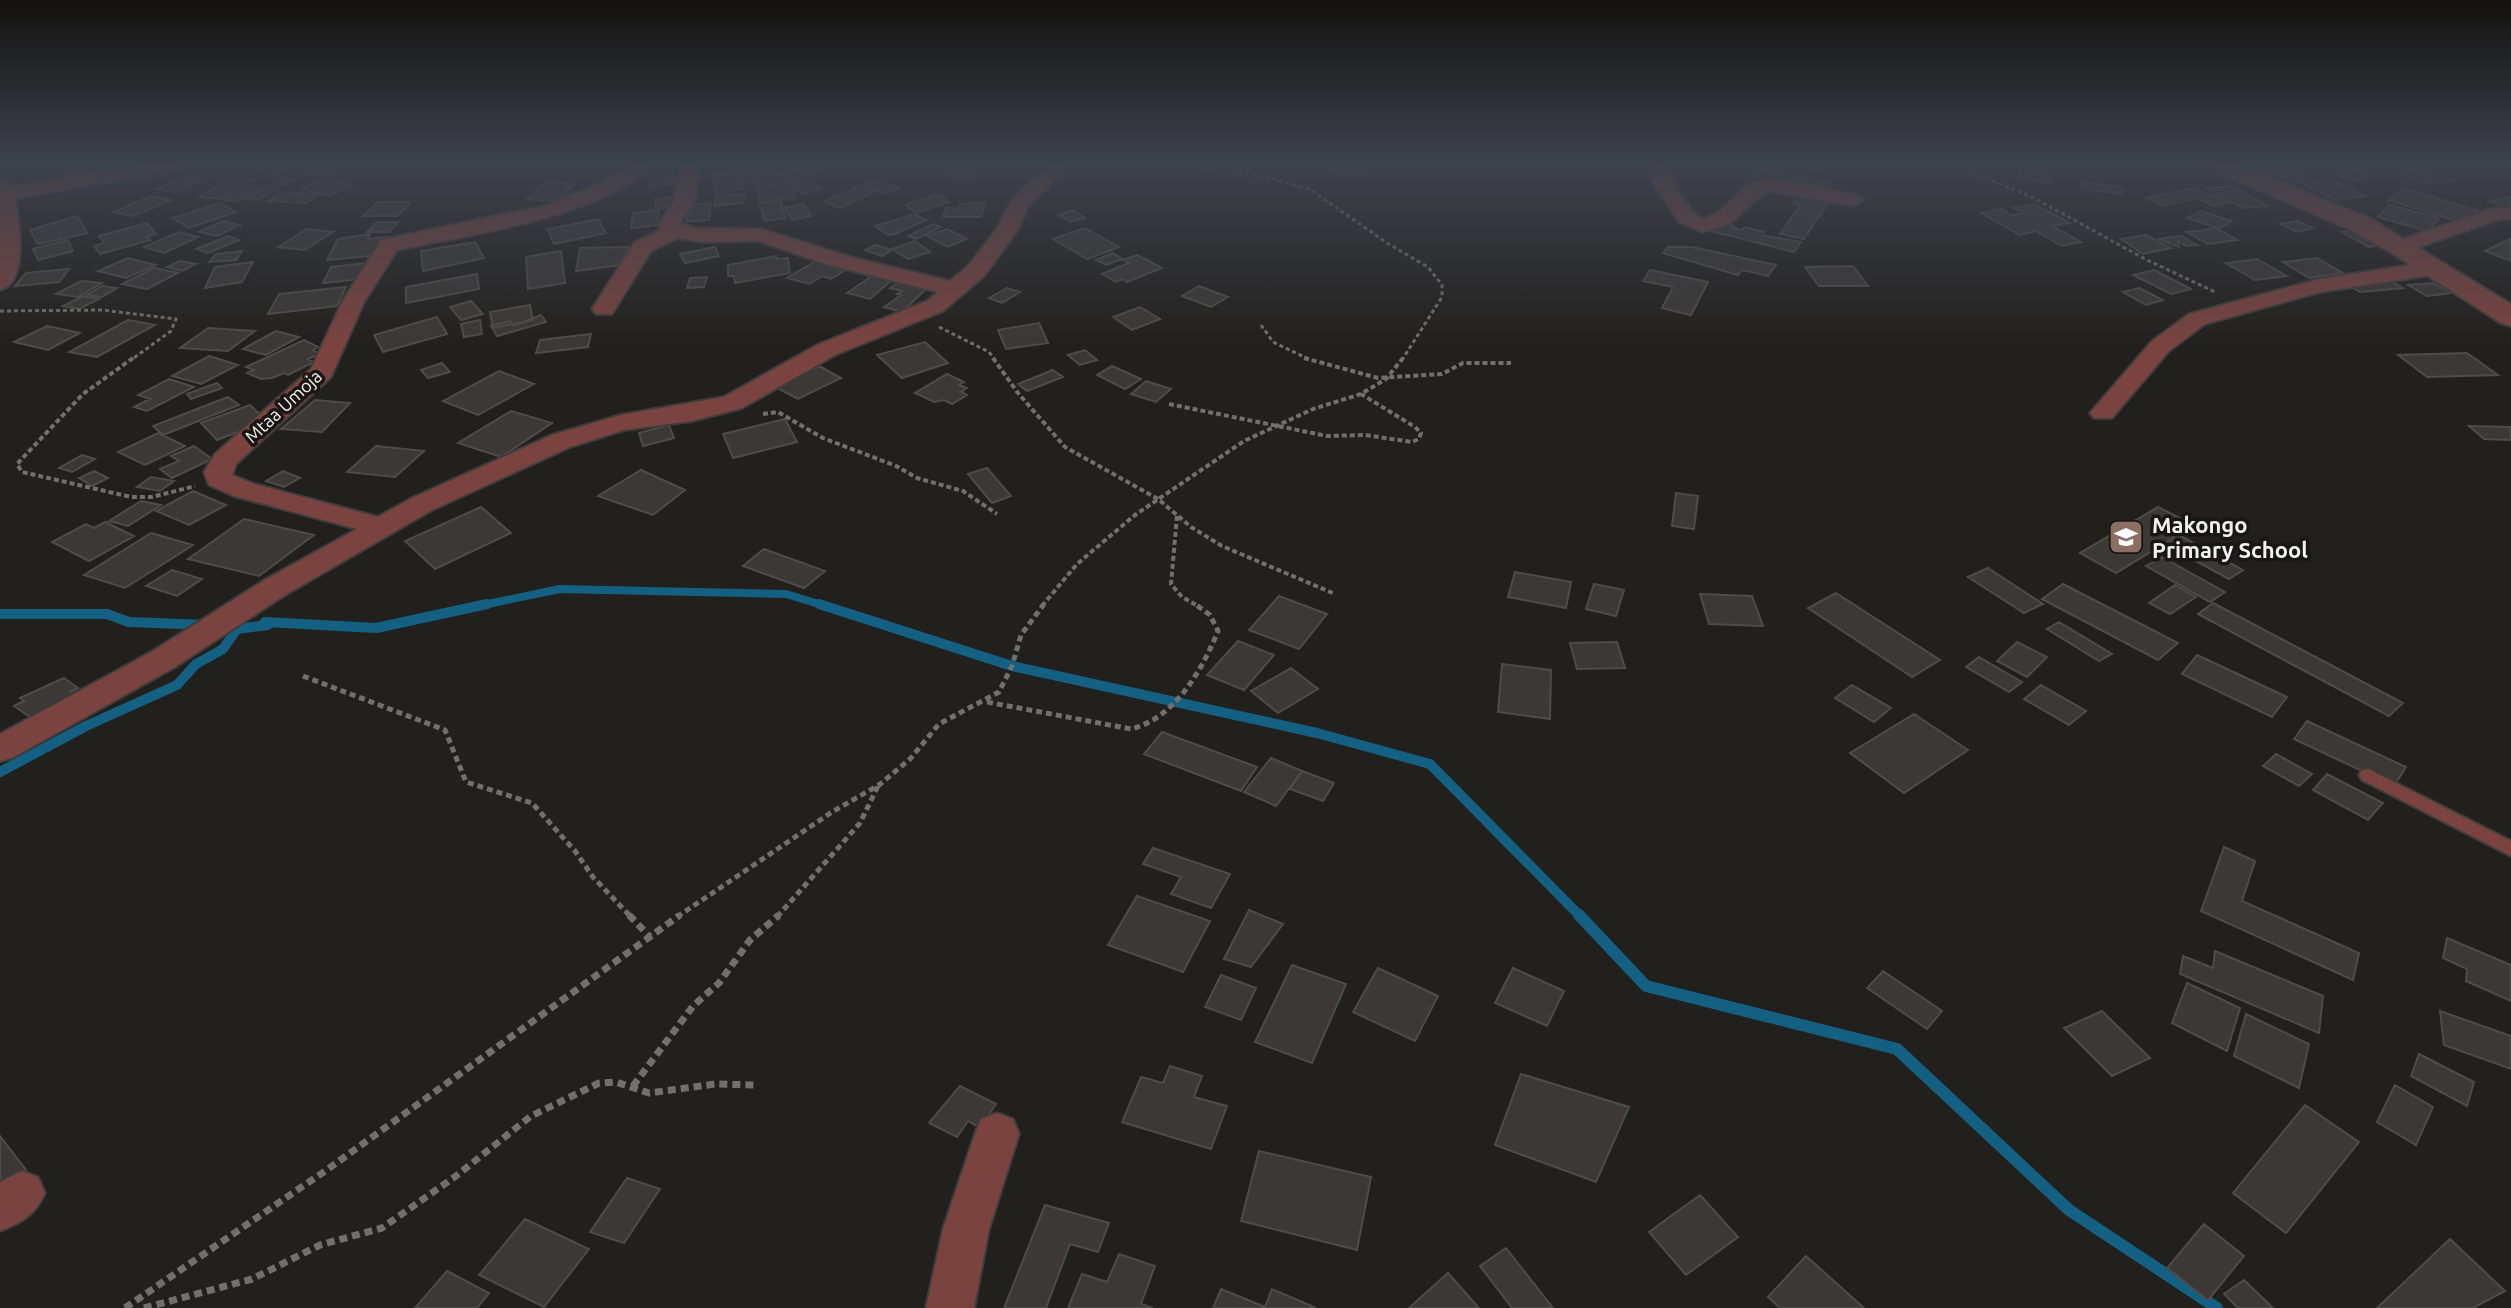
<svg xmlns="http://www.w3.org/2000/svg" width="2511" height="1308" viewBox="0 0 2511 1308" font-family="Ubuntu,sans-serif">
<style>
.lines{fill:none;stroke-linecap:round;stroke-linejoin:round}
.stream-far2{stroke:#136082;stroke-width:8}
.stream-far1{stroke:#136082;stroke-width:10}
.stream{stroke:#136082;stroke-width:12}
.building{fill:#3b3835;stroke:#4e4c48;stroke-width:2}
.service-casing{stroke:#3f3d3b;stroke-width:4}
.minor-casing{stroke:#3f3d3b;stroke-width:4}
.tertiary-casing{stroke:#3f3d3b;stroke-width:4}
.path-far3{stroke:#72706d;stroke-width:3;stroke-dasharray:4 3;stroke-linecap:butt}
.path-far2{stroke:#72706d;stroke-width:4;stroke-dasharray:5 3;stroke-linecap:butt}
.path-far1{stroke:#72706d;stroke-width:5;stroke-dasharray:6 4;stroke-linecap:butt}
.path{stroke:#72706d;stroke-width:7;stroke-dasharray:8 5;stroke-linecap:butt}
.service{fill:#7b433f;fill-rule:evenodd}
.minor{fill:#7b433f;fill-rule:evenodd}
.tertiary{fill:#7b433f;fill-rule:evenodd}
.labels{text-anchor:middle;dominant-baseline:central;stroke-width:7;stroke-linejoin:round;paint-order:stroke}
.far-street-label{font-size:18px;fill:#f4f2f0;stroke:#191714}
.poi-label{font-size:22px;font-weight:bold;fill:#f4f2f0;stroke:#191714;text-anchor:start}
</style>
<rect width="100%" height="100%" fill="#22201d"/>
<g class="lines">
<!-- stream-far2 -->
<path class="stream-far2" d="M478 606 560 589 786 594 825 606"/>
<!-- stream-far1 -->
<path class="stream-far1" d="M819 604 1012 666 1317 733 1430 764 1581 917
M0 614H107L129 622 207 625
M265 622 376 628 487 604
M0 772 86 726 177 685 196 664 223 649 237 629 268 625"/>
<!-- stream -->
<path class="stream" d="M1579 915 1646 986 1897 1049 2069 1210 2217 1308"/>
</g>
<!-- building -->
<path class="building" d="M102 164H116L118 167 68 178 65 171Z
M272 164H299L278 174 257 170Z
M722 164H744L749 169 718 176 709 166Z
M784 164H801L805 167 772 176 763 169Z
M876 164H897L901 166 875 173 866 166Z
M1307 164H1366L1364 175 1304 171Z
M1783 164H1829L1825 171Z
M2023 164 2052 169 2048 183 2018 178Z
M2274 164 2308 175 2294 181 2259 169Z
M2326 164H2328L2346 168 2337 174 2318 169Z
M317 165 346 167 333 175 303 174Z
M966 165 978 174 960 182 944 171Z
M1755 167 1831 182 1826 190 1749 175Z
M2357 167 2374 172 2355 181 2339 176Z
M2421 167 2451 180 2425 184 2395 172Z
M812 168 818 172 785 181 779 176Z
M761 170 772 179 752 184 740 176Z
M742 171 744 189 715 193 713 174Z
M186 176 203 179 175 192 157 189Z
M674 176 677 183 651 187 648 181Z
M231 178 255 180 223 199 199 197Z
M282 178 293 179 258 200 247 199Z
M327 178 352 186 327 196 302 188Z
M808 178 822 189 802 194 788 184Z
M2327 178 2365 196 2336 200 2299 182Z
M872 180 899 188 887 194 861 186Z
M790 181 795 198 761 203 756 186Z
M547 182 575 184 555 201 527 199Z
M2081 182 2121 187 2123 194 2083 189Z
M253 186 264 188 236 202 226 200Z
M859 186 875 192 840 208 824 202Z
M2232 186 2267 206 2243 208 2208 188Z
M2192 188 2231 202 2214 206 2197 198 2163 206 2146 198Z
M2406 189 2477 210 2460 222 2388 200Z
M282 192 319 194 306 203 268 201Z
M1800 193 1830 200 1804 239 1780 234 1800 205 1793 203Z
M744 194 743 203 714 206 716 196Z
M939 194 949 202 916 213 905 205Z
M151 196 171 200 133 216 113 212Z
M671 197 673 206 657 209 655 200Z
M2511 197V209L2489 201Z
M780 200 786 218 765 221 759 203Z
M378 202H411L397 216H363Z
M220 203 236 212 189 228 173 218Z
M711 203 709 220 686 222 688 205Z
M985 203 981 217H943L946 208H958L960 204Z
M804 204 811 216 792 220 785 208Z
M2034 204 2070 223 2052 226 2081 242 2062 246 2036 231 2020 235 1981 213 2001 209 2011 215 2023 213 2013 208Z
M2389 205 2439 218 2428 231 2378 217Z
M659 210 657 225 631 228 633 213Z
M1073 210 1085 218 1070 222 1059 215Z
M2200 211 2232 221 2219 229 2187 218Z
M915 214 926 220 895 234 888 235 875 226Z
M77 216 87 233 38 244 30 230Z
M598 219 606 233 554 244 548 229Z
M223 221 240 225 217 236 199 232Z
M1720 221 1733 225 1731 227 1742 230 1744 227 1764 232 1762 235 1801 242 1794 252 1711 231Z
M2297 221 2313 228 2297 232 2281 224Z
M377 222H398L389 232H367Z
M147 223 156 234 147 237 150 240 100 254 94 246 104 243 99 236Z
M933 224 941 227 916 239 908 236Z
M1085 228 1119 247 1087 259 1053 239Z
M2216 228 2237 240 2208 244 2187 232Z
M307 229 333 232 305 250 278 247Z
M947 229 967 239 947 247 927 236Z
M2355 230 2383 245 2369 247 2342 232Z
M179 232 198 237 164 253 144 247Z
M370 234 368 239 386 237 378 255 327 260 338 239Z
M2145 235 2171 248 2143 254 2121 239Z
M228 236 239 240 208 253 196 249Z
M2181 236 2197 245 2186 246 2178 241 2179 247 2158 239Z
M2510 239 2511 261 2485 251Z
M68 240 73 251 38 260 33 249Z
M915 241 930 252 908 259 892 249Z
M475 242 484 258 423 271 421 251Z
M875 245 892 250 882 256 865 250Z
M629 247 620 265 576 271 580 248Z
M715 247 719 256 685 263 680 254Z
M1668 247H1692L1776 265 1768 276 1742 270 1738 275 1663 253Z
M242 251 236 260 209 262 216 254Z
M561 251 565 283 528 289 526 257Z
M1113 253 1122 259 1106 265 1096 260Z
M1137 255 1162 268 1127 282 1123 279 1116 282 1102 274 1129 263 1123 260Z
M776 256 777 259 788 258 790 273 735 283 734 276H728V265Z
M128 258 156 265 126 278 98 271Z
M2317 258 2343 273 2309 278 2283 262Z
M2257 259 2287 276 2255 280 2226 263Z
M180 261 196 264 182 271 167 267Z
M816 261 844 271 831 279 823 276 809 284 787 278Z
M253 262 242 282 205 288 215 267Z
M367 263 360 279 323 283 331 267Z
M1853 266 1868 286H1819L1805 267Z
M154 268 178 273 147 289 122 284Z
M69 269 59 282 15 286 26 273Z
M1650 270 1708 282 1691 315 1662 308 1673 287 1643 281Z
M2154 270 2191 289 2171 294 2133 275Z
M876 273 894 278 870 299 847 293Z
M477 274 479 289 406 303V287Z
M707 277 704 287 687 288 690 278Z
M2384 277 2403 288 2360 292 2342 281Z
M81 281 102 283 78 297 56 294Z
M899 282 927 288 902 312 884 307 901 295 897 294 902 291 890 288Z
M2433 283 2453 293 2427 296 2408 285Z
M102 286 117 288 102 297 87 295Z
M1199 286 1228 297 1211 307 1182 296Z
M346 287 337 306 268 314 279 294Z
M1007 288 1020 292 1002 303 989 298Z
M2139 288 2163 300 2146 305 2123 292Z
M83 296 99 299 79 309 63 306Z
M471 301 483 314 461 320 450 307Z
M530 305 533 320 493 328 490 312Z
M1140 307 1160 319 1132 330 1113 317Z
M541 315 546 322 497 336 491 326 510 321 514 326Z
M437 317 447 334 383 352 374 335Z
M128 320 155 325 97 357 69 352Z
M480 320 482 334 464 337 461 324Z
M1039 323 1048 343 1006 349 998 330Z
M47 326 80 333 48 350 14 342Z
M208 328 255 331 228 351 180 348Z
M276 331 299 337 266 355 243 349Z
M591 334 588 347 536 353 540 340Z
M304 340 318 347 313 350 319 354 308 359 314 362 288 375 284 373 272 378 261 379 247 373 254 370 246 367Z
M925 342 948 363 902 378 877 355Z
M1085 350 1097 360 1080 365 1068 355Z
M2467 353 2498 375 2427 377 2398 355Z
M209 356 238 365 201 384 172 376Z
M442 363 450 372 428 378 421 370Z
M819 366 841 378 798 399 775 387Z
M1112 366 1141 379 1125 389 1097 375Z
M1053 370 1063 377 1027 391 1018 384Z
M499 371 534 384 478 415 443 401Z
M947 374 964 382 959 385 967 388 961 392 967 395 952 404 944 400 934 402 915 393Z
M169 379 194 387 147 411 134 407 150 399 138 395Z
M1146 381 1171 389 1156 402 1131 394Z
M217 383 222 388 191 399 187 394Z
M228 397 239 405 163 435 153 426Z
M315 400 350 403 322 432 281 429Z
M250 405 267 421 217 440 201 423Z
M511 411 552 423 501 457 458 443Z
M785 419 797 442 733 458 723 434Z
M669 425 674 438 643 446 639 433Z
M2469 426 2511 427V440L2484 439Z
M158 433 185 446 145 465 118 452Z
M194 446 212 459 172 478 160 469 179 461 171 456Z
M376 446 424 451 395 477 347 472Z
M82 455 95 459 72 472 59 468Z
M987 468 1011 496 992 503 968 474Z
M641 470 685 490 653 515 598 496Z
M94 471 108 478 92 486 79 478Z
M283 471 300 478 284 487 266 481Z
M151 477 174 481 160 491 137 487Z
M193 491 226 505 189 525 156 511Z
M1676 493 1698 496 1694 529 1672 526Z
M141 501 161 505 128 526 109 521Z
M481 507 511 533 435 569 405 541Z
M2158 507 2194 525 2116 573 2080 553Z
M244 519 314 535 259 576 188 559Z
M105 522 134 536 89 561 52 542 86 524 94 528Z
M151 533 193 545 125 588 84 575Z
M2181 536 2243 570 2229 579 2166 545Z
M764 549 825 571 804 588 743 566Z
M2162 557 2225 592 2210 602 2146 566Z
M1988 568 2043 604 2024 613 1968 577Z
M172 570 202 579 177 596 146 586Z
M1515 572 1571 582 1566 608 1508 597Z
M1594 584 1624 590 1616 616 1586 609Z
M2063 584 2178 643 2158 660 2042 599Z
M2063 584 2178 643 2158 660 2042 599Z
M2175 585 2196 597 2170 614 2149 603Z
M1836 593 1940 660 1912 677 1808 608Z
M1700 594 1752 596 1763 626 1709 624Z
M1279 596 1327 614 1299 649 1249 630Z
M2213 603 2403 703 2389 716 2198 614Z
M2059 622 2112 654 2099 661 2047 629Z
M1238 641 1274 655 1244 690 1207 675Z
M1617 642 1625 668 1577 669 1570 643Z
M2017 642 2047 657 2027 677 1997 661Z
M2197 655 2287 697 2272 717 2182 674Z
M1979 657 2022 682 2009 692 1966 667Z
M1502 664 1551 670 1550 719 1498 712Z
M1291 668 1318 689 1278 713 1251 691Z
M64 678 78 688 70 692 75 696 33 719 14 706 24 701 20 698Z
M1852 685 1891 708 1874 722 1835 698Z
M2041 685 2086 711 2069 725 2024 699Z
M1914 714 1968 750 1904 793 1850 753Z
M2307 721 2406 767 2394 786 2294 739Z
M1162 732 1257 767 1241 791 1144 754Z
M2276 754 2312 774 2299 786 2263 766Z
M1271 758 1302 771 1276 806 1244 792Z
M1302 771 1334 783 1323 801 1290 789Z
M2327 774 2383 803 2368 820 2313 790Z
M2224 847 2255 861 2242 901 2359 953 2353 980 2201 911Z
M1153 848 1230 874 1211 908 1171 894 1181 877 1143 864Z
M1137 896 1210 921 1183 972 1108 945Z
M1249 910 1283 924 1251 967 1224 959Z
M2447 938 2511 965V1001L2466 981 2467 969 2443 958Z
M2215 951 2323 996 2319 1033 2180 974 2183 956 2213 968Z
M1292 965 1346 984 1312 1063 1255 1042Z
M1378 968 1438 996 1415 1041 1353 1012Z
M1513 968 1564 991 1547 1026 1495 1003Z
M1883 971 1942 1011 1927 1029 1867 988Z
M1221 975 1256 988 1241 1020 1205 1007Z
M2187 983 2240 1008 2227 1051 2172 1023Z
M2102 1011 2150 1058 2112 1076 2064 1028Z
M2440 1011 2511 1036V1069L2444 1045Z
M2246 1014 2309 1044 2299 1088 2234 1056Z
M2419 1054 2474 1082 2467 1106 2411 1076Z
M1170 1066 1202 1076 1194 1097 1227 1106 1211 1149 1122 1122 1141 1077 1163 1083Z
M1521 1074 1629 1107 1596 1182 1495 1145Z
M2395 1085 2433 1107 2416 1145 2377 1122Z
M960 1086 996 1104 980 1128 968 1121 957 1137 929 1123Z
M2305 1105 2359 1142 2286 1233 2233 1193Z
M0 1136 30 1175 0 1196Z
M1259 1151 1371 1177 1357 1250 1241 1221Z
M627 1178 660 1189 624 1243 590 1232Z
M1700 1195 1738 1237 1686 1275 1649 1232Z
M1045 1205 1109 1223 1098 1252 1070 1244 1046 1308H1004Z
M525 1219 589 1249 544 1307 479 1275Z
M2204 1224 2244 1256 2208 1300 2167 1268Z
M2450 1239 2505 1291 2473 1308H2377Z
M1506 1248 1553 1308H1512L1480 1266Z
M1119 1254 1155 1266 1141 1304 1153 1308H1068L1082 1274 1107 1282Z
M1806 1256 1864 1308H1780L1768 1297Z
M447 1271 489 1293 477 1308H415Z
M1448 1273 1479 1308H1409Z
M2244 1280 2273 1308H2238L2224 1294Z
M1221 1289 1265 1307 1272 1289 1316 1308H1213Z"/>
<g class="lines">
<!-- service casing -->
<g class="service-casing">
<path id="service" d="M2368 769 2511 841V856L2362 780 2359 775 2362 770Z"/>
</g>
<!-- minor casing -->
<g class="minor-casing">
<path id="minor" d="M147 164H188L178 170 16 198C18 221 30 282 0 290V180L7 182 11 187Z
M629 164H651C609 216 462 236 397 250L364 302 331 377 236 464 232 475 254 484 378 517 412 498 552 435 621 415 724 397 817 345 927 301 938 292 825 264 759 241 702 242 678 238 651 251 612 314H596L592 309 635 242 661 230 658 225 674 202 680 164H699L694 204 679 223 694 228 760 229 858 259 950 281 968 266 996 230 1012 200 1049 164H1070L1028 207 1017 231 984 276 943 311 835 355 742 408 692 421 624 430 570 447 432 510 285 595 175 667 12 758 0 761V734L153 651 263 581 357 529 234 496 209 485 204 472 215 454 311 369 342 302 381 240 544 206 596 185Z
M1650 164H1668C1670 179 1689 213 1703 219 1722 214 1733 196 1748 185 1768 171 1828 190 1853 194L1863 200 1853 206 1767 191 1729 224 1702 232 1679 222 1652 180Z
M2511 207V219H2500L2402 253 2391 247 2394 242 2491 209Z
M2436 261 2447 268 2444 273 2320 292 2205 324 2169 351 2112 418H2094L2090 413 2152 341 2189 314 2320 279Z
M997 1113 1013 1119 1019 1134 989 1229 974 1308H926L943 1229 975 1134 981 1119Z
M22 1171 38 1177 45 1193C36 1214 21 1223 0 1231V1182Z"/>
</g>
<!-- tertiary casing -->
<g class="tertiary-casing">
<path id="tertiary" d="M2208 164H2239L2369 218 2511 304V326L2501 323 2392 253 2351 230 2211 169Z"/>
</g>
<!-- path-far3 -->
<path class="path-far3" d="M1175 164 1271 178 1311 190 1387 243 1428 267 1442 285V297L1402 360
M1953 164 2036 199 2145 259 2215 292
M0 311 102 310 176 319 171 331 131 360
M1261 325 1273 342 1311 360
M939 327 989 352 995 360"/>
<!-- path-far2 -->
<path class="path-far2" d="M133 358 83 394 17 464 22 472 131 497H152L195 486
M993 358 1018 393 1065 447 1158 499 1191 527 1222 546 1335 594
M1304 358 1378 378 1442 374 1463 363H1511
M1169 404 1327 436 1365 435 1412 442 1419 439 1421 433 1415 427 1361 394
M763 414 778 412 823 438 896 466 917 478 963 491 997 514
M1177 516 1171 584 1182 597 1198 606
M1042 606 1077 564 1135 515 1244 441 1313 409 1361 394 1386 379 1403 358"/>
<!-- path-far1 -->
<path class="path-far1" d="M303 676 445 730 466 782 532 803 575 851 593 877 631 917
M987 702 1131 729C1175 718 1202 670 1218 631L1210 615 1195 604
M677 917 832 812 879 785 910 759 939 724 999 692 1012 666 1021 635 1044 604
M777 917 860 823 878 786"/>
<!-- path -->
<path class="path" d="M629 915 650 937
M633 1086 693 1006 719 983 750 940 779 915
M125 1308 328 1169 680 915
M144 1308 252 1279 320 1245 382 1228 456 1176 531 1116 599 1083 616 1082 649 1093 715 1084 758 1085"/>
<!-- service -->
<use href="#service" class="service"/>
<!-- minor -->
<use href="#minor" class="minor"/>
<!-- tertiary -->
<use href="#tertiary" class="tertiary"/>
</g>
<!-- sky -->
<linearGradient id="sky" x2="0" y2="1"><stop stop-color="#131210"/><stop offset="0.47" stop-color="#3e424c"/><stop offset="1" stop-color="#3e424c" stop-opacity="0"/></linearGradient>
<rect width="2511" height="347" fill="url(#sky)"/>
<!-- icons -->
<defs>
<g id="school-square" transform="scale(1.8)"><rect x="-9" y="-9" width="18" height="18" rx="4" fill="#8d6e63" stroke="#191714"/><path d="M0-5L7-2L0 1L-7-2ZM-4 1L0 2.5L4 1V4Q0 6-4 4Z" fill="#fff"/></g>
</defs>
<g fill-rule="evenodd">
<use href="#school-square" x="2126" y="537"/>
</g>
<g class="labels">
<!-- far-street labels -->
<g class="far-street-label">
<text transform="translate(283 406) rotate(-43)">Mtaa Umoja</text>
</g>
<!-- poi labels -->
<g class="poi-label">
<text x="2152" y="524">Makongo<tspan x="2152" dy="25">Primary School</tspan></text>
</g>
</g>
</svg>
